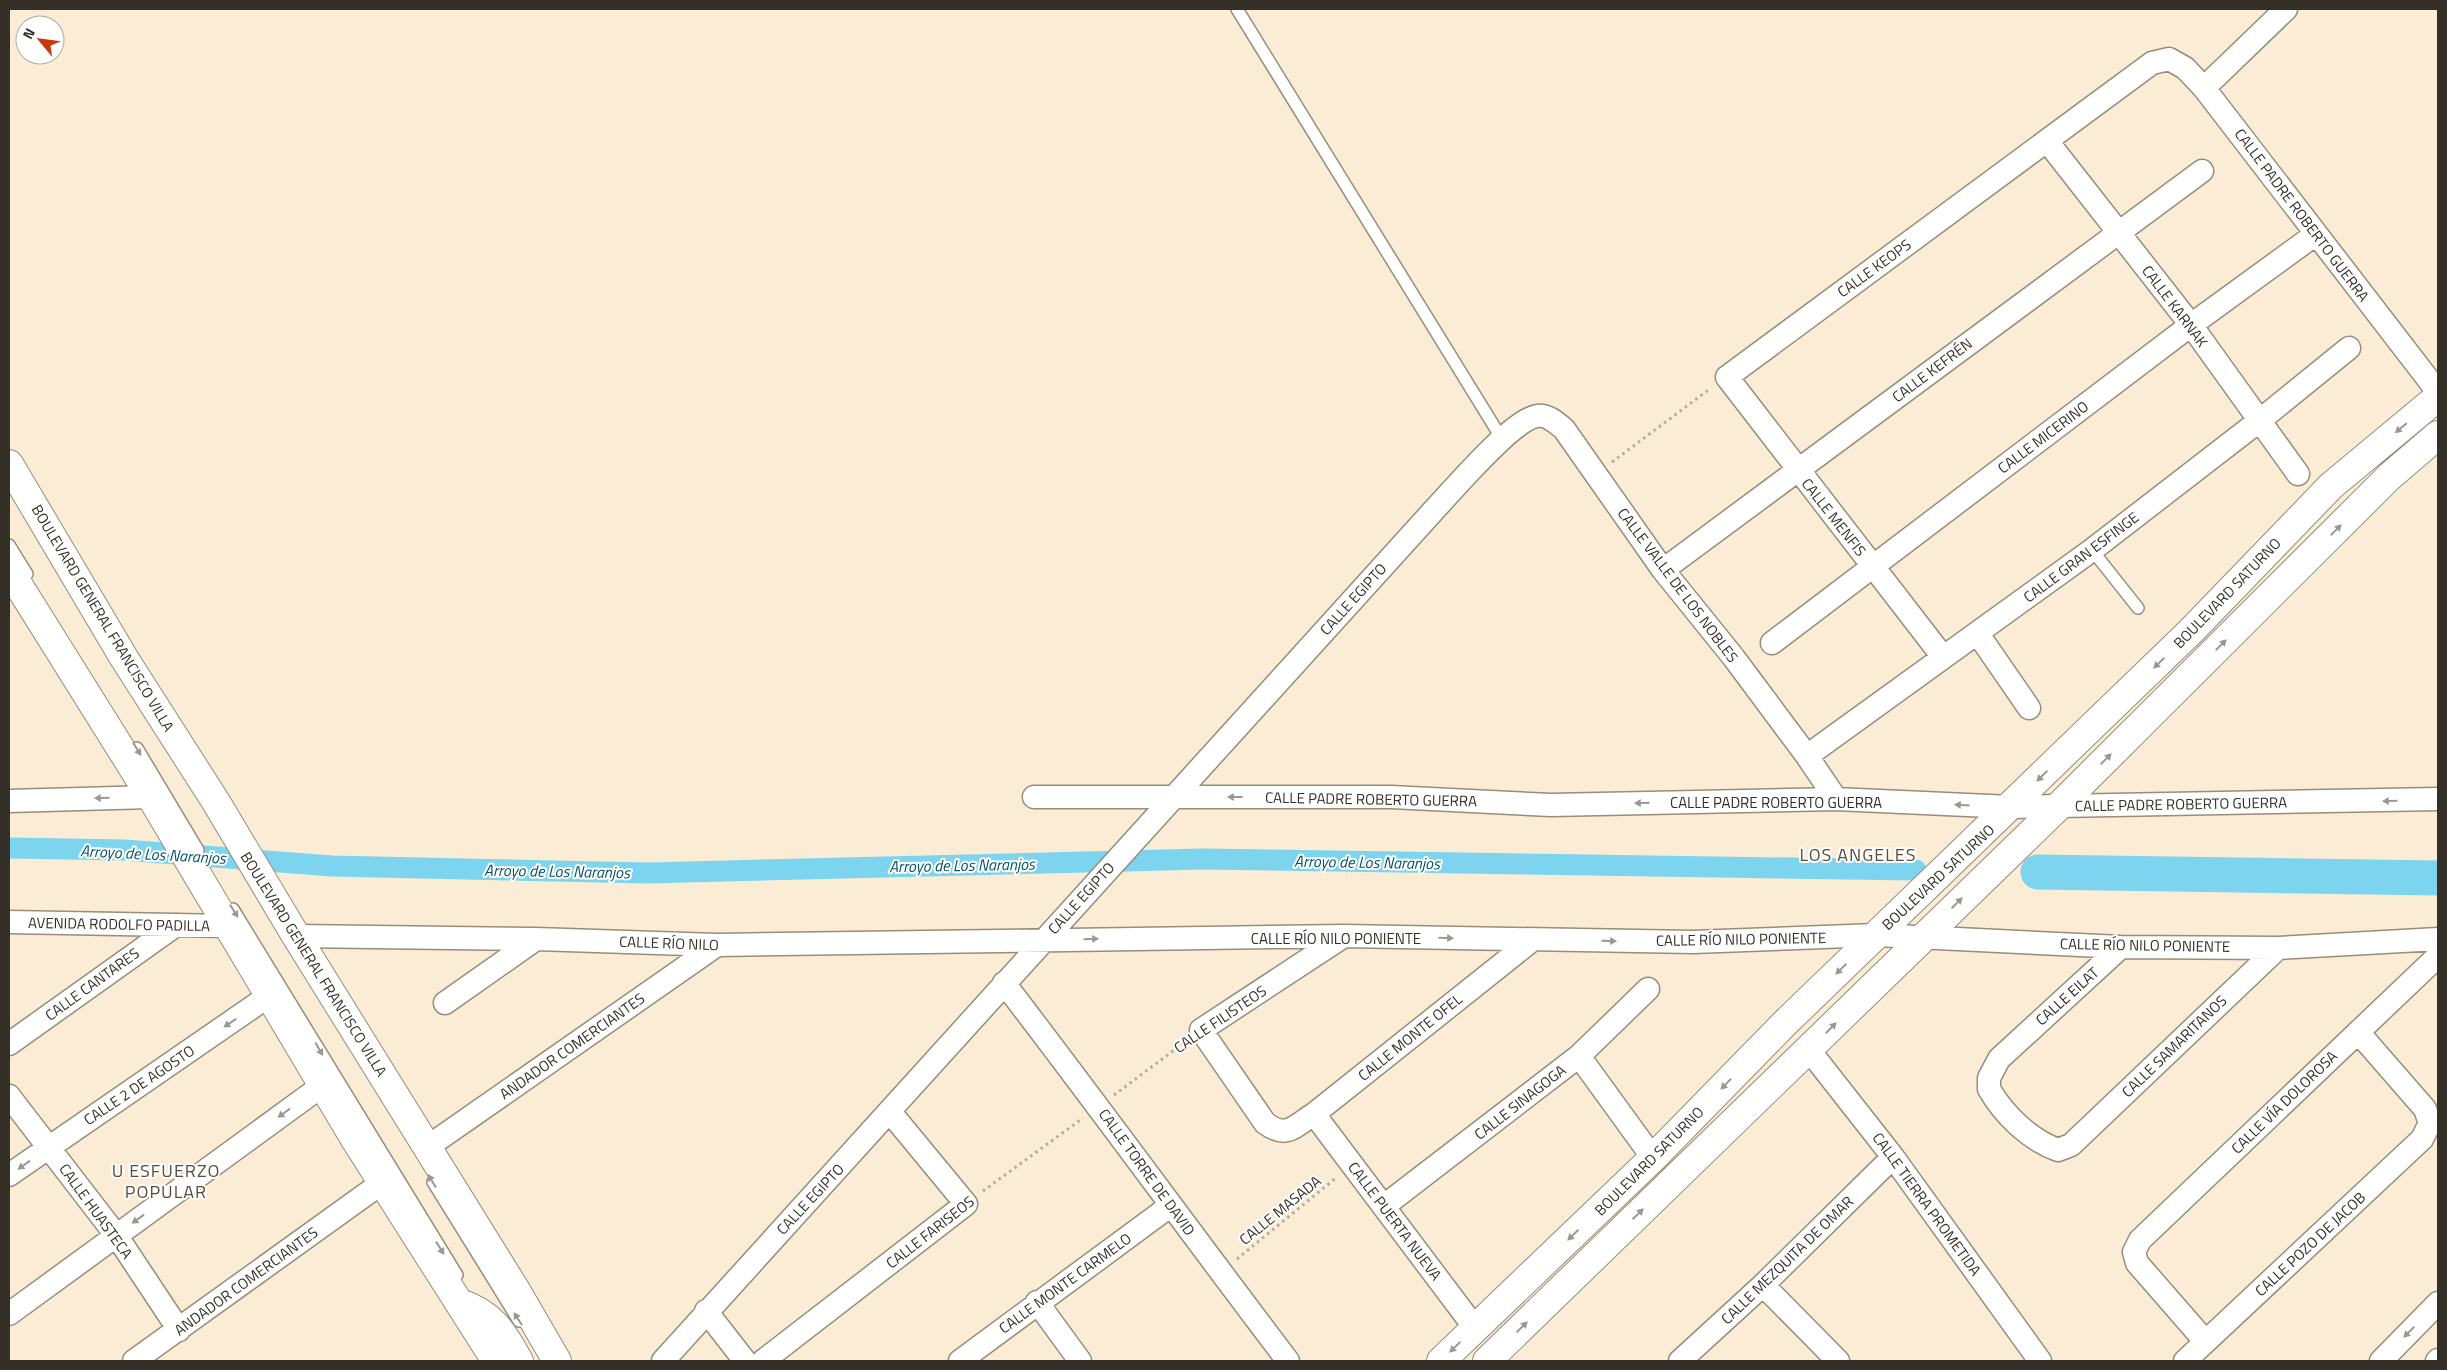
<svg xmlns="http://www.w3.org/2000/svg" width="2447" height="1370" viewBox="0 0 2447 1370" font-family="'Titillium Web',sans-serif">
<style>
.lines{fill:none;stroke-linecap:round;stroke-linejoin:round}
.canal{stroke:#7cd4ef;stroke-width:21}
.river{stroke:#7cd4ef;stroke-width:35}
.lane-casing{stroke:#998c78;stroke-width:14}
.street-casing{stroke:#998c78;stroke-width:25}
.secondary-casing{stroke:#998c78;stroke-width:30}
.path{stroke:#b6aa99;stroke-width:3;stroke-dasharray:2.5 4;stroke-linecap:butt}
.lane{stroke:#fff;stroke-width:11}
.street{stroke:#fff;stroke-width:22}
.secondary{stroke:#fff;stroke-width:28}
.oneway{fill:#9a9893}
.labels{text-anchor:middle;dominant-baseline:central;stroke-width:4;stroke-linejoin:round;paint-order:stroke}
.street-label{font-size:15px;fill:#353027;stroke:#fff}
.water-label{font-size:16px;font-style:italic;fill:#035366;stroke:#fff}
.quarter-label{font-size:18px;letter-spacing:1px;fill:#5a4e3b;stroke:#fff}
</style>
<rect width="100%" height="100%" fill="#fbecd6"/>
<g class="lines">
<!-- canal -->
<path class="canal" d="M9 848 124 850 332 866 648 873 1202 859 1916 870"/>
<!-- river -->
<path class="river" d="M2038 872 2438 878"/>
<!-- lane casing -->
<g class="lane-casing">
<path id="lane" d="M1237 9 1502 439
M9 545 27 574
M2092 550 2138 608
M137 748 198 850
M233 909 457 1275
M433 1182 519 1321"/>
</g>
<!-- street casing -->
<g class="street-casing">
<path id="street" d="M2204 88 2286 9
M2047 141 2191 325 2298 474
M1663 570 2202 171
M1978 634 2029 708
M1772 643 2191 325 2316 234
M1943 657 1727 377 2152 63 2169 59 2185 68 2204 88 2438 392
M1807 756 2092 550 2259 421 2349 348
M1034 797H1391L1551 805 1836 799 2011 807 2438 799
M9 801 151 797
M9 922 229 926
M296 936 536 939 717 945 1344 936 1693 942 1876 935 2121 947 2278 948 2438 939
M1344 936 1201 1030 1265 1123C1287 1139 1293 1127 1314 1114L1531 941
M2121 947 1999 1059 1989 1078V1089C2004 1115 2030 1140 2058 1150L2071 1145 2278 948
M1004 983C1100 1108 1193 1236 1288 1361
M445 1003 536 939
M9 1044 176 925
M1809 1050 1893 1157 2040 1361
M1579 1056 1653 1158
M9 1096 116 1235 179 1330
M1314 1114 1475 1328
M426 1148 717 945
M9 1175 270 995
M1384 1206 1579 1056 1648 989
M1763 1285 1838 1361
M1037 1302 1080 1361
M706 1311 745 1361
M9 1314 323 1085
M2205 1341 2137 1263 2134 1252 2140 1240 2438 956
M134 1361 383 1182
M663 1361 1434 510C1454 489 1512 420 1537 416 1547 414 1557 423 1564 429L1663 570 1734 658 1807 756 1836 799
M763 1361 966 1204 890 1112
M960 1361 1170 1206
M1680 1361 1763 1285 1893 1157
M2185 1361 2422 1139 2430 1123 2425 1109 2358 1032
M2381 1361 2438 1303
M2437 1361 2438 1360"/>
</g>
<!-- secondary casing -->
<g class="secondary-casing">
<path id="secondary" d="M9 464 124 658 216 802 296 936 517 1292 557 1361
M9 570 151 797 356 1141 496 1361
M460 1303C492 1313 504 1334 519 1361
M1441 1361 1653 1158 1784 1024 2191 631 2331 486 2438 397
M1487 1361 2059 806 2389 477 2438 435"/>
</g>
<!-- path -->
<path class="path" d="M1612 462 1711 388
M1114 1095 1185 1042
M983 1191 1083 1118
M1237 1259 1337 1177"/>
<!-- lane -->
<use href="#lane" class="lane"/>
<!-- street -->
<use href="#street" class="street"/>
<!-- secondary -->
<use href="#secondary" class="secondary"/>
</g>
<!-- one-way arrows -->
<defs><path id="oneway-solid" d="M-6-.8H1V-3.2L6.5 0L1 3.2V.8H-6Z" transform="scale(1.25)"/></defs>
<g class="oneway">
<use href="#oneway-solid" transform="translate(2401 428) rotate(140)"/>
<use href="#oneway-solid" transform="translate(2336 530) rotate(-45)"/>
<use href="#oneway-solid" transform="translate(2221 645) rotate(-45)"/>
<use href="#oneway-solid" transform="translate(2159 663) rotate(136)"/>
<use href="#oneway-solid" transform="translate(137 749) rotate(58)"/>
<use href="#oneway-solid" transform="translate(2106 759) rotate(-45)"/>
<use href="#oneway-solid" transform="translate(2042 776) rotate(135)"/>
<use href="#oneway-solid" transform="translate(1235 797) rotate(180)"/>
<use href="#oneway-solid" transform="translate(102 798) rotate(178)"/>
<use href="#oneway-solid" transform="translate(2390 801) rotate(179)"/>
<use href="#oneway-solid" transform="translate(1642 803) rotate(179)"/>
<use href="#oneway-solid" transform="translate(1962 805) rotate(-177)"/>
<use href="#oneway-solid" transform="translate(1957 903) rotate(-44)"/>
<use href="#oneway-solid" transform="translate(234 911) rotate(58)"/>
<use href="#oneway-solid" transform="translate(1446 938) rotate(1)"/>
<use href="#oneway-solid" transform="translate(1091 939) rotate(-1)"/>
<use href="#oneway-solid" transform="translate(1609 941) rotate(1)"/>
<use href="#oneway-solid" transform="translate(1841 969) rotate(136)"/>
<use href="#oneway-solid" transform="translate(230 1023) rotate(146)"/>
<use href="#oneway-solid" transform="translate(1831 1028) rotate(-45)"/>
<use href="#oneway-solid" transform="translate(319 1049) rotate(60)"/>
<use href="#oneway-solid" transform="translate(1726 1084) rotate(134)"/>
<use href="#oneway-solid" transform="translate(284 1113) rotate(144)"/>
<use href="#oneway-solid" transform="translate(24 1165) rotate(144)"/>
<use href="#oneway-solid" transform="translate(432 1181) rotate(-121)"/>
<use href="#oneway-solid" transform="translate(1638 1214) rotate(-44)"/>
<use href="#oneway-solid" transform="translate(138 1219) rotate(144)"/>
<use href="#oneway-solid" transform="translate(1573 1235) rotate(136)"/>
<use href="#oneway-solid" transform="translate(440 1248) rotate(58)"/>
<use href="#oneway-solid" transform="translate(518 1319) rotate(-123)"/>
<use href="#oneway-solid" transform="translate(1522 1327) rotate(-44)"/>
<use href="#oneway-solid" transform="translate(2409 1332) rotate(135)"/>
<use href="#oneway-solid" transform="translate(1455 1347) rotate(136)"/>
</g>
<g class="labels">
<!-- street labels -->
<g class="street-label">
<text transform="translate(2302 215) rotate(53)">CALLE PADRE ROBERTO GUERRA</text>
<text transform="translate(1874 268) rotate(-36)">CALLE KEOPS</text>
<text transform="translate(2175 306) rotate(53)">CALLE KARNAK</text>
<text transform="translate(1932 370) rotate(-37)">CALLE KEFRÉN</text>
<text transform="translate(2043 437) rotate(-37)">CALLE MICERINO</text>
<text transform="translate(1834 517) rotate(52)">CALLE MENFIS</text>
<text transform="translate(2081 557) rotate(-37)">CALLE GRAN ESFINGE</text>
<text transform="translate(1678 585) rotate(53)">CALLE VALLE DE LOS NOBLES</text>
<text transform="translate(2227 593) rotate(-46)">BOULEVARD SATURNO</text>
<text transform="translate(1353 599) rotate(-48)">CALLE EGIPTO</text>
<text transform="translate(103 618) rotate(59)">BOULEVARD GENERAL FRANCISCO VILLA</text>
<text transform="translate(1371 799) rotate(1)">CALLE PADRE ROBERTO GUERRA</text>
<text x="1776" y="802">CALLE PADRE ROBERTO GUERRA</text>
<text transform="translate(2181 804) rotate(-1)">CALLE PADRE ROBERTO GUERRA</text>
<text transform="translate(1938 877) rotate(-43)">BOULEVARD SATURNO</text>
<text transform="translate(1081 898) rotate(-48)">CALLE EGIPTO</text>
<text transform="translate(119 924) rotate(1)">AVENIDA RODOLFO PADILLA</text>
<text x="1336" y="938">CALLE RÍO NILO PONIENTE</text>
<text transform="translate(1741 939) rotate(-1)">CALLE RÍO NILO PONIENTE</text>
<text transform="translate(669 943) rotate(2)">CALLE RÍO NILO</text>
<text transform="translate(2145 945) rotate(1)">CALLE RÍO NILO PONIENTE</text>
<text transform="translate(314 964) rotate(58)">BOULEVARD GENERAL FRANCISCO VILLA</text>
<text transform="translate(92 984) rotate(-36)">CALLE CANTARES</text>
<text transform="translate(2067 996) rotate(-42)">CALLE EILAT</text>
<text transform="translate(1220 1019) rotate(-34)">CALLE FILISTEOS</text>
<text transform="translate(1410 1037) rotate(-39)">CALLE MONTE OFEL</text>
<text transform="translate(572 1046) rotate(-35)">ANDADOR COMERCIANTES</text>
<text transform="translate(2174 1046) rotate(-44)">CALLE SAMARITANOS</text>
<text transform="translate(139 1085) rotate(-34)">CALLE 2 DE AGOSTO</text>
<text transform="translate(1520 1102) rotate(-38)">CALLE SINAGOGA</text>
<text transform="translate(2284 1102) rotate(-44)">CALLE VÍA DOLOROSA</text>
<text transform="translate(1649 1161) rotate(-45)">BOULEVARD SATURNO</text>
<text transform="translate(1147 1172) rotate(54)">CALLE TORRE DE DAVID</text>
<text transform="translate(810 1199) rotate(-47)">CALLE EGIPTO</text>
<text transform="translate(1927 1204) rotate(54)">CALLE TIERRA PROMETIDA</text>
<text transform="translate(1280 1210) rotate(-39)">CALLE MASADA</text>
<text transform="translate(96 1211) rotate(54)">CALLE HUASTECA</text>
<text transform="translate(1395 1221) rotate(53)">CALLE PUERTA NUEVA</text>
<text transform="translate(930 1232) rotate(-38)">CALLE FARISEOS</text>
<text transform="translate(2310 1244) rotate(-43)">CALLE POZO DE JACOB</text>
<text transform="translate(1787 1260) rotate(-44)">CALLE MEZQUITA DE OMAR</text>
<text transform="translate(246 1281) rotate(-36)">ANDADOR COMERCIANTES</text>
<text transform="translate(1065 1283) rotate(-36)">CALLE MONTE CARMELO</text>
</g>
<!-- water labels -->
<g class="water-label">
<text transform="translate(153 854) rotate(3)">Arroyo de Los Naranjos</text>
<text transform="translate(1367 862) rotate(1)">Arroyo de Los Naranjos</text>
<text transform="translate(962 865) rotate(-1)">Arroyo de Los Naranjos</text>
<text transform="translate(557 871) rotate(1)">Arroyo de Los Naranjos</text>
</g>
<!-- quarter labels -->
<g class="quarter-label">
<text x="1858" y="854">LOS ANGELES</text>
<text x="166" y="1170">U ESFUERZO<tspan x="166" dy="21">POPULAR</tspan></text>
</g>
</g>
<!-- border -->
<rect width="2447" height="1370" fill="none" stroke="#353027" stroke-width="20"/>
<!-- north arrow -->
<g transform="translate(40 40) rotate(299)"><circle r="24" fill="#ffffff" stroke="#aeaca9"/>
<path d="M0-4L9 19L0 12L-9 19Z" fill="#c43b10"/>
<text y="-8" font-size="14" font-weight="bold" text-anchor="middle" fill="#353027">N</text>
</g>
</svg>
